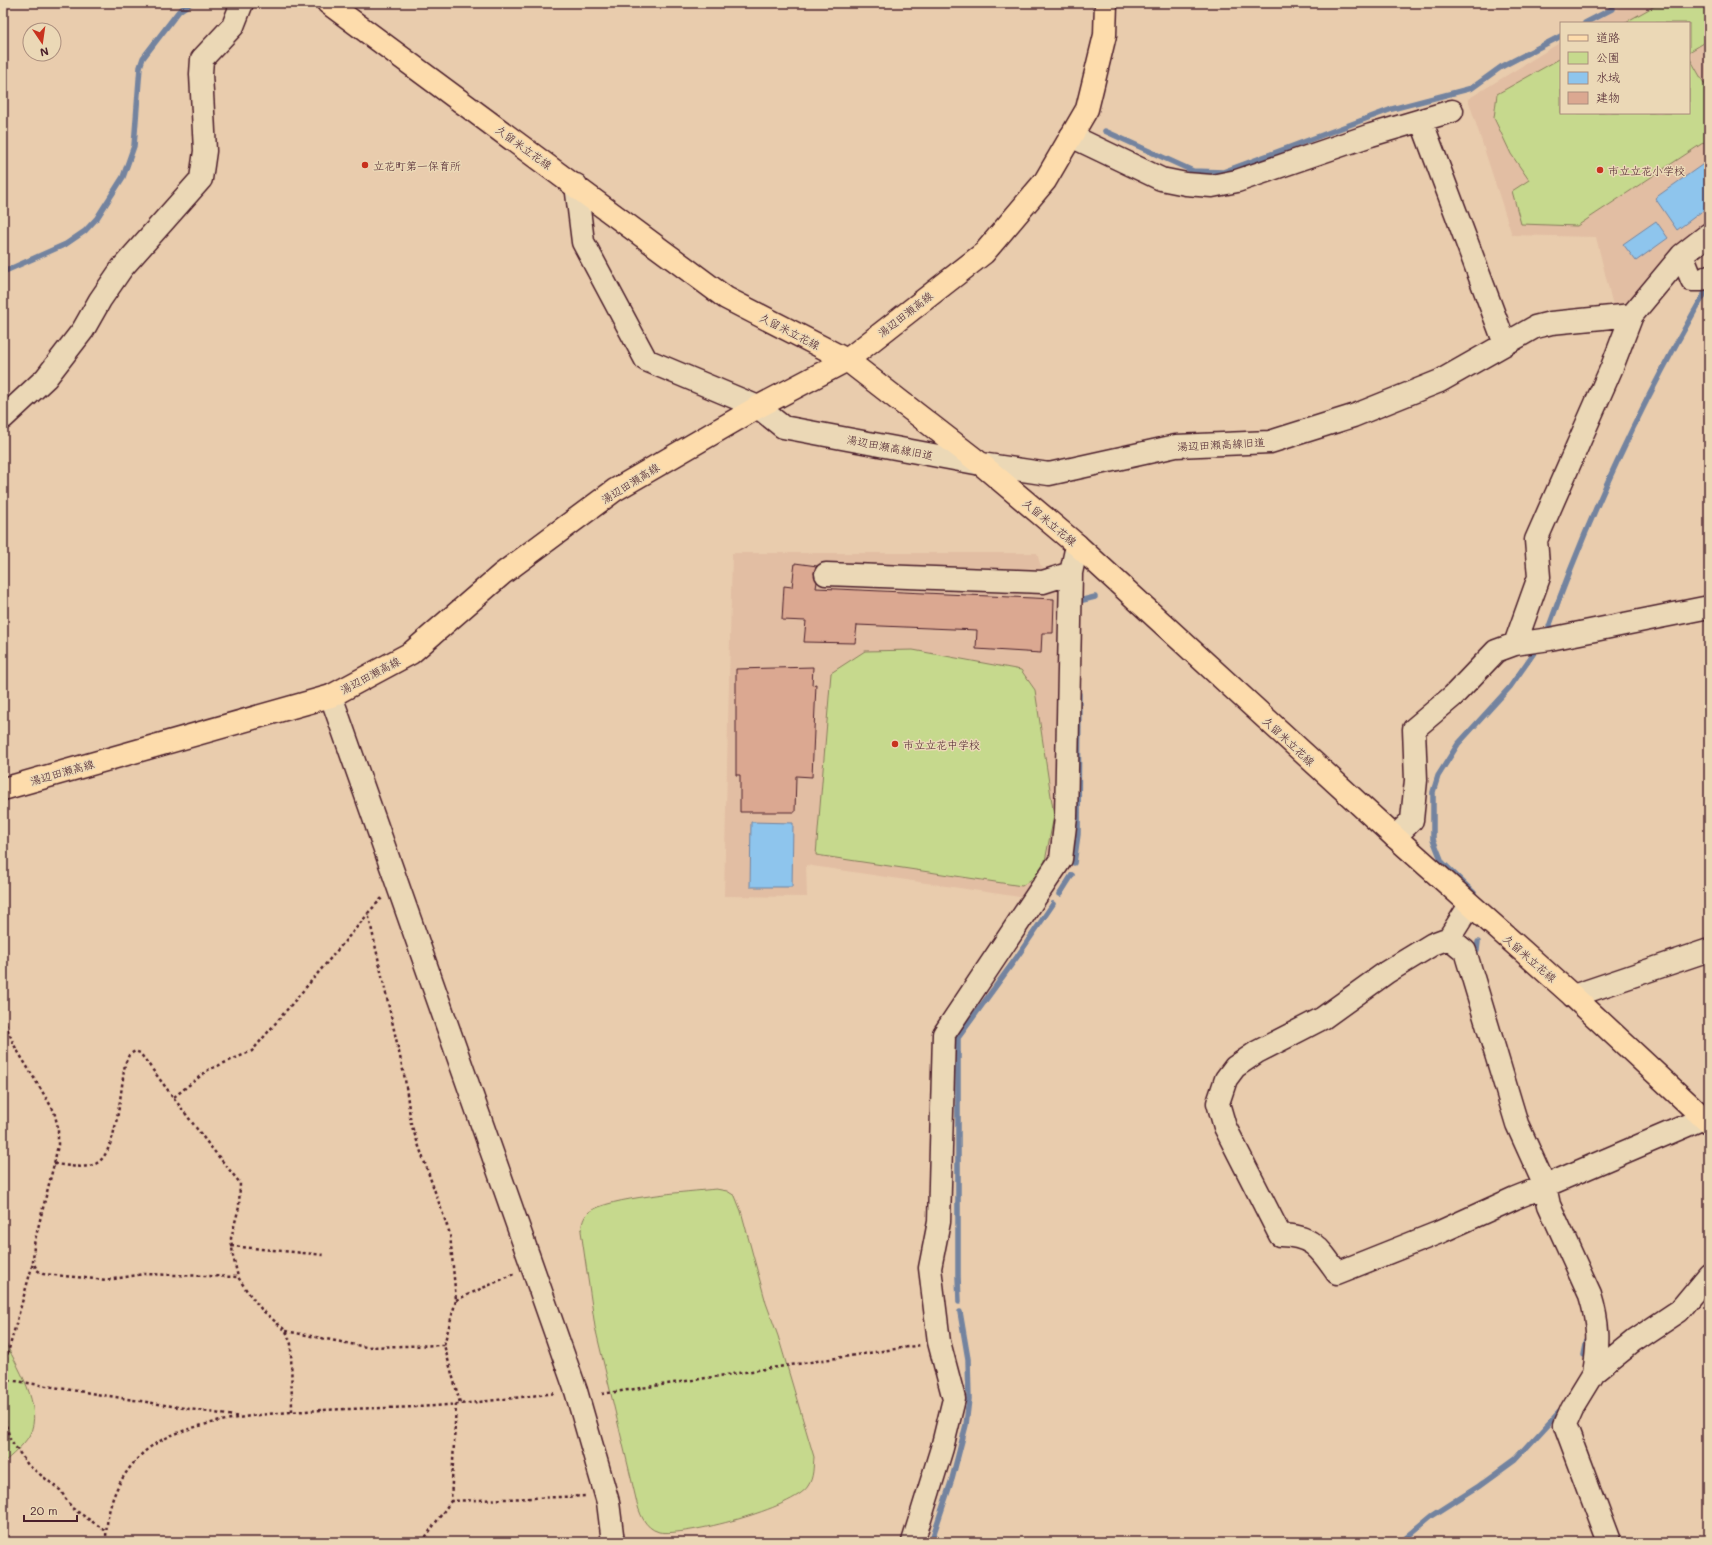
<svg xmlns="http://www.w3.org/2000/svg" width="1712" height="1545" viewBox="0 0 1712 1545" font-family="Mali,'Klee One',sans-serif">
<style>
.built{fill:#e2bea3}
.green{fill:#c6d98d;stroke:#887c5c}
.water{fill:#8ec5ed;stroke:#73839f}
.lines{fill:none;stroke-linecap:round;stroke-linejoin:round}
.stream{stroke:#73839f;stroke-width:5.5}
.building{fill:#dba891;stroke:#4a1f2b}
.minor-casing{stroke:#4a1f2b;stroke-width:25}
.major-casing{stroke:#4a1f2b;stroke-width:25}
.path{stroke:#4a1f2b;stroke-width:2.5;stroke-dasharray:3 3;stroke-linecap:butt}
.minor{stroke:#ebd8b6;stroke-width:22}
.major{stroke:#fddcac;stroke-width:22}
.poi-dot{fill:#c8321e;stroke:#ebd8b6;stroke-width:1.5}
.labels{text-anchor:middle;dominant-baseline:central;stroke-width:3;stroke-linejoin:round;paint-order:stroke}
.street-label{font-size:11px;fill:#4a1f2b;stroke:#ebd8b6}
.poi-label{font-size:11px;fill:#4a1f2b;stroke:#ebd8b6;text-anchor:start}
</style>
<rect width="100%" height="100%" fill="#e9ccad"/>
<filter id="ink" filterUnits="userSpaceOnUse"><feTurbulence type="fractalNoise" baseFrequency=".025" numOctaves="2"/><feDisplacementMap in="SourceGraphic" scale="8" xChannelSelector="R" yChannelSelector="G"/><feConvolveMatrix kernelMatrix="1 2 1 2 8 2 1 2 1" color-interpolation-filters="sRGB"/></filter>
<g filter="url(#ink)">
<!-- built -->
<path class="built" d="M1628 3H1709V228L1637 307 1615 314 1596 237 1512 235 1468 99 1561 42V113H1689V23H1593Z
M732 553H1037L1040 564 1069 594 1058 853 1026 898 806 865 807 897 724 896Z"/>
<!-- green -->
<path class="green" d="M1660 3H1709V40L1689 52V23H1624Z
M1689 57 1709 92V139L1577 226 1521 224 1512 191 1529 180 1511 154 1494 118 1497 94 1561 58V113H1689Z
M913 650 1021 670 1035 690 1054 816 1045 861 1040 873 1022 886 816 855 831 673 865 651Z
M716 1189 727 1191 735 1196 741 1211 766 1303 778 1336 814 1457C813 1467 814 1477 808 1486 795 1508 684 1537 659 1532 644 1528 639 1512 636 1499L595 1327 581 1231C582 1224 583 1217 589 1212 609 1197 688 1192 716 1189Z
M3 1338C16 1365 45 1407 29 1436 23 1446 11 1456 3 1463Z"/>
<!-- water -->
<path class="water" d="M1709 160V206L1677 230 1655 198Z
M1656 221 1668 238 1636 261 1623 244Z
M751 822 793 823 792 887H750Z"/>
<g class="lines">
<!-- stream -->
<path class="stream" d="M1585 23 1612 9 1611 3
M1105 131 1193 171 1223 172 1392 109 1472 88 1501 67 1561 36
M3 272 66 244 85 231 97 218 123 177 134 146 140 67 143 58 179 11 191 3
M1079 605V601L1095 597
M1546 635C1589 514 1644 397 1709 286
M1074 863 1078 834 1079 694
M1060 894 1072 875
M1476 901 1474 893 1442 862 1433 839V792L1438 776 1458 744 1510 687 1538 647
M1477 950 1478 942
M959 1302 958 1276V1038L1017 957 1053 904
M1584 1355 1587 1340
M931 1542 952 1479 966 1425 969 1399 968 1359 960 1312
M1401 1542 1432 1516 1479 1486 1516 1459 1562 1409"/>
</g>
<!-- building -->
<path class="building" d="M795 563 817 566 814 573 817 582 816 588 1054 599 1053 633H1042L1041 653 976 649 977 630 857 625 855 643 804 642 806 621 782 620 784 586 792 587Z
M813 667 812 685 816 684 812 777 796 776 795 812H740V775H736V669Z"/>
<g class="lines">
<!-- minor casing -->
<g class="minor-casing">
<path id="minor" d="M1421 120 1505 344
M1071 136 1161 179 1186 184 1212 186 1237 181 1371 135 1452 111
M576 185 583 242 646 360 758 407 783 427 981 464 1049 474 1176 446 1270 442 1353 416 1440 381 1535 327 1551 323 1632 315
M1682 255 1692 280H1702L1709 276
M3 418 46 378 83 330 100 300 122 268 201 179 205 151 201 74 202 59 233 26 242 3
M826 574 1043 582 1071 573
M1515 644 1539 577 1536 540 1612 367 1632 315 1682 255 1709 234
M331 696 576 1391 608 1502 613 1542
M1395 837 1412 820 1416 780 1414 729 1453 696 1496 651 1515 644 1550 639 1709 607
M1470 905 1449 938 1465 951 1517 1124 1545 1186 1549 1205 1590 1295C1599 1324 1599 1343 1594 1373
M1449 938 1433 944 1387 972 1323 1018 1257 1052 1235 1067 1226 1079 1218 1103 1225 1127 1280 1235C1312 1235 1320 1249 1337 1273L1440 1232 1515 1198 1545 1186 1704 1118
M1573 996 1709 950
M913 1542 942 1448 954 1399 939 1342 930 1268 939 1222 944 1034 1061 859 1066 817 1071 573 1077 545
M1609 1542 1565 1425 1572 1409 1594 1373 1634 1341 1679 1311 1709 1275"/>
</g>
<!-- major casing -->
<g class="major-casing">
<path id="major" d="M328 3 726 298 847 360 981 464 1077 545 1395 837 1573 996 1709 1123
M3 789 331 696 411 653 502 574 615 490 758 407 847 360 984 253 1045 181 1087 109 1105 35 1106 3"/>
</g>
<!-- path -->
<path class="path" d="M382 898 368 913 405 1079 411 1124 450 1234 456 1300 444 1345 460 1403
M3 1018 14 1045 54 1111 58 1128V1145L54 1164 34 1244 33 1262 37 1270 43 1274 107 1280 144 1274 238 1277
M174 1097 208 1070 252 1051 368 914
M54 1164C67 1165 85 1170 97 1163 117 1152 121 1087 125 1064L129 1055 135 1051 140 1053 206 1141 240 1183 239 1207 231 1238 233 1256 238 1277 247 1291 262 1310 286 1331 291 1344 292 1412
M231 1246 324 1255
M456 1300 514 1274
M286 1331 366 1347 444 1345
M3 1378 4 1367 33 1263
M3 1379 240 1417
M602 1394 921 1345
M456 1404 451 1501 587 1496
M3 1414 10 1439 28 1465 60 1490 72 1508 106 1531
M106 1542C106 1508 116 1480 141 1455 189 1406 348 1410 416 1407 463 1405 510 1398 557 1393
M422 1542 451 1501"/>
<!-- minor -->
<use href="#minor" class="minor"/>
<!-- major -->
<use href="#major" class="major"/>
</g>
</g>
<!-- markers -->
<g class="poi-dot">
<circle cx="365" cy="165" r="4"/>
<circle cx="1600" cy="170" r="4"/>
<circle cx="895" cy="744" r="4"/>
</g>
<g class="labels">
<!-- street labels -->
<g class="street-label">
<text transform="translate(524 147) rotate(36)">久留米立花線</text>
<text transform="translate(905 314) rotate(-38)">湯辺田瀬高線</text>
<text transform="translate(790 331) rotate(27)">久留米立花線</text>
<text transform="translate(1221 444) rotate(-3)">湯辺田瀬高線旧道</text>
<text transform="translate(890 447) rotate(11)">湯辺田瀬高線旧道</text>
<text transform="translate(630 483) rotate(-32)">湯辺田瀬高線</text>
<text transform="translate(1050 522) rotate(40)">久留米立花線</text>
<text transform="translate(370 675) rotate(-28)">湯辺田瀬高線</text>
<text transform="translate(1289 741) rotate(43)">久留米立花線</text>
<text transform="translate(62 772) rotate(-16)">湯辺田瀬高線</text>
<text transform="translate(1530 958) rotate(41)">久留米立花線</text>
</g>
<!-- poi labels -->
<g class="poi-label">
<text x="373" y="165">立花町第一保育所</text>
<text x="1608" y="170">市立立花小学校</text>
<text x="903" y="744">市立立花中学校</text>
</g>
</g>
<!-- margin -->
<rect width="1712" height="1545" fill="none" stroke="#ebd8b6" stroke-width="16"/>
<rect x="8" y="8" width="1696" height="1529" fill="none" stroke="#4a1f2b" stroke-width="1.5" filter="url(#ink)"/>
<!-- legend -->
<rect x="1560" y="22" width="130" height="92" fill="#ebd8b6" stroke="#ab8e7e"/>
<rect x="1568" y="35" width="20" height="6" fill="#fddcac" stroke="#ab8e7e"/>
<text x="1596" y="42" font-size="12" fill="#4a1f2b">道路</text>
<rect x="1568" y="52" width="20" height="12" fill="#c6d98d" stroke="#ab8e7e"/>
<text x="1596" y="62" font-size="12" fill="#4a1f2b">公園</text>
<rect x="1568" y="72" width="20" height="12" fill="#8ec5ed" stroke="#ab8e7e"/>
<text x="1596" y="82" font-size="12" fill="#4a1f2b">水域</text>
<rect x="1568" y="92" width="20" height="12" fill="#dba891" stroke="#ab8e7e"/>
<text x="1596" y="102" font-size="12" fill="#4a1f2b">建物</text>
<!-- north arrow -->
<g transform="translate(42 42) rotate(167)"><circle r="19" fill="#ebd8b6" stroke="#ab8e7e"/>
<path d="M0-3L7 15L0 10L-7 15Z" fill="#c8321e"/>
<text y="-6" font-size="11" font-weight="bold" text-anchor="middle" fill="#4a1f2b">N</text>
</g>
<!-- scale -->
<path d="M24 1515v6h53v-6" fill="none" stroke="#4a1f2b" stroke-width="2"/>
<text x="30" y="1515" font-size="12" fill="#4a1f2b" stroke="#ebd8b6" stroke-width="3" paint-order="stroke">20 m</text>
</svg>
